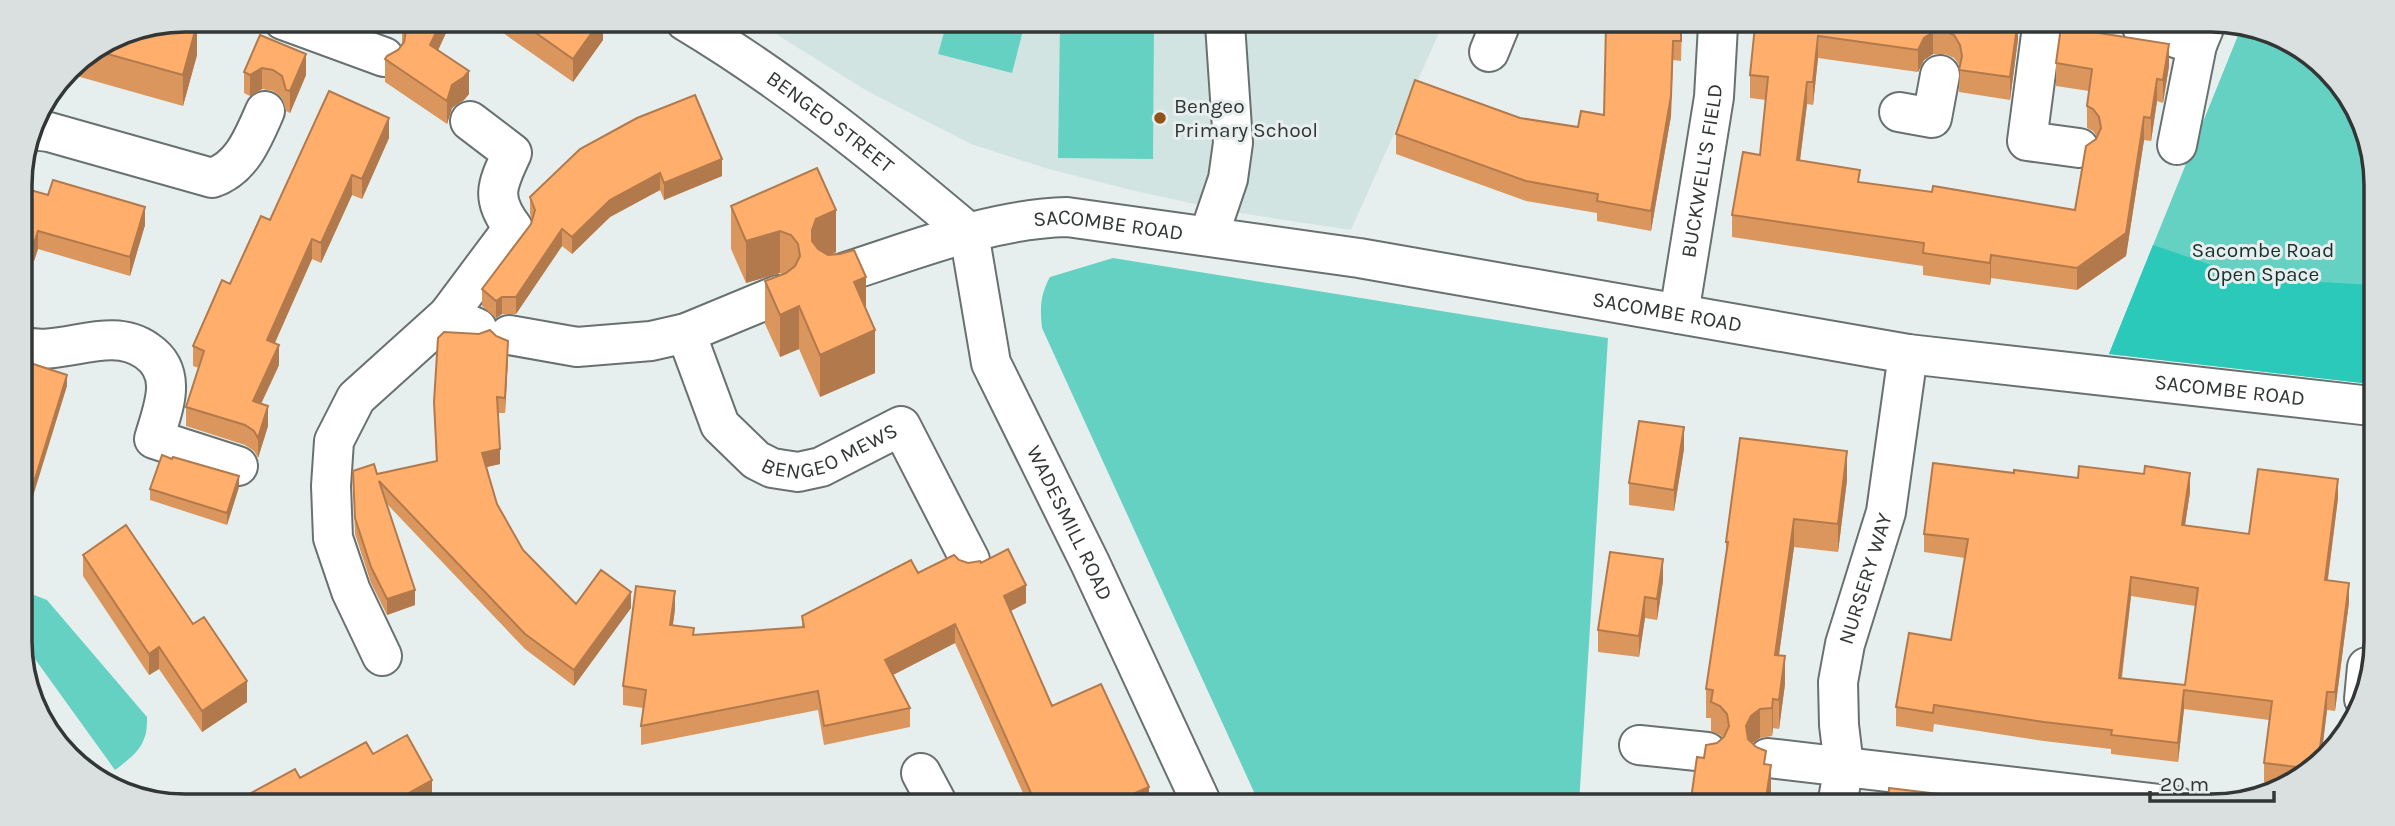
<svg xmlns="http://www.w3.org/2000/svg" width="2395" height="826" viewBox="0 0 2395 826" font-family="Karla,sans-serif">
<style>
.built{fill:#d2e4e1}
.green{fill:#65d1c3}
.forest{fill:#2bc9b9}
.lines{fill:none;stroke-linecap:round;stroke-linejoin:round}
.minor-casing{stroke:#697170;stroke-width:42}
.major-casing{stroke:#697170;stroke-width:42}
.minor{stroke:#fff;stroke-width:38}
.major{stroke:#fff;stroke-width:38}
.wall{fill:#db965d;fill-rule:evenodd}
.shaded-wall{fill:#b27a4c}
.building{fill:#ffae6c;stroke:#b27a4c;stroke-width:2;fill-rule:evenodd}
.poi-dot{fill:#915318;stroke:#e7efee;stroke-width:2.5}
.labels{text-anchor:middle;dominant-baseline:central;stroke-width:6;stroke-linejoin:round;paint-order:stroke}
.poi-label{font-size:21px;fill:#323635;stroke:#e7efee;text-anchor:start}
.street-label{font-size:21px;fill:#323635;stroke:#e7efee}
.park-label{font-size:21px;fill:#19312e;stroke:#e7efee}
.rim{fill:none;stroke:#323635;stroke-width:3.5}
</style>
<rect width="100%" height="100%" fill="#e7efee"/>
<!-- built -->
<path class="built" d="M757 22 1443 24 1351 230 1226 211 1131 190 1045 168 971 144 867 91Z"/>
<!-- green -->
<path class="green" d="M947 22 1025 23 1012 73 938 54Z
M1060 23H1154L1153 159 1058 158Z
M2241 28H2264L2335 76 2374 162 2371 384 2109 354Z
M1113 258 1608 338 1579 804 1259 803 1042 328C1040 308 1040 295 1050 277Z
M34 595 47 600 147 717C148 745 136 754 115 770L22 641V596Z"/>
<!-- forest -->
<path class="forest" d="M2153 245 2229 271 2304 281 2373 285 2371 384 2109 354Z"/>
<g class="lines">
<!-- minor casing -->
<g class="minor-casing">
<g id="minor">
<path d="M283 20 384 57"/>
<path d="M2042 27 2027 141 2079 148"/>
<path d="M2142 27 2197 45 2204 28"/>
<path d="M1489 52 1500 25"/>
<path d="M1899 112 1932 118 1940 75"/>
<path d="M31 130 49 132 212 178C242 168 253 138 265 111"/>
<path d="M2177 145 2197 45"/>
<path d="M1209 235 1228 179 1233 143 1225 24"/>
<path id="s1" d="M833 276C908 253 987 219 1067 217L1359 258 1908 354 2371 406"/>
<path id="s2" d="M1679 314 1714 97 1718 26"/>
<path d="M448 315 513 228C490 198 497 185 512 153L470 121"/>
<path id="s3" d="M686 333 720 425 756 460 772 468 798 472 821 467 901 426 970 560"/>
<path d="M509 335 577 347 651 341 686 333 778 295"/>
<path d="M21 346C62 358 109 324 147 351 179 373 163 408 154 439L238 466"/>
<path d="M382 656 351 591 333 538 331 486 334 441 356 398 448 315 477 328"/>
<path d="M2364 699 2367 667"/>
<path d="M1639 745 1707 752"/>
<path d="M1768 758 2177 806"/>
<path d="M921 773 936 801"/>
<path id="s4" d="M1837 805 1844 766 1839 725 1838 682 1845 644 1886 512 1908 354"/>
</g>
</g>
<!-- major casing -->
<g class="major-casing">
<g id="major">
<path id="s5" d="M685 21C787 82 879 157 969 233L991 363 1090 563 1201 802"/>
</g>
</g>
<!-- minor -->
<use href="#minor" class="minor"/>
<!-- major -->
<use href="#major" class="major"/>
</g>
<!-- wall -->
<path class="wall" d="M486 21H603V40L573 82Z
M402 23 439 50 469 94 464 100 452 108 447 124 385 82V59L398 50 402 45Z
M1606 25H1682L1681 61 1673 60 1671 116 1651 231 1597 221V213L1526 201 1396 154V134L1520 118 1578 127 1604 115Z
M1755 26 1944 30 2018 27V39L2010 100 1959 92 1960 66 1954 58 1945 54H1933L1924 60 1918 72 1818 58 1813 105 1807 104 1800 161 1860 182 1932 192 2075 210 2097 137 2093 131 2087 128V106L2089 91 2056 86V63L2169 66 2163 103 2157 101 2151 141 2144 140 2126 256 2077 290 1991 278 1990 285 1923 275V266L1732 237V215L1760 155 1766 100 1750 98V75Z
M121 32 197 55 183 106 66 73 75 60Z
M260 35 306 75 290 113 286 111 282 98 273 91 262 89 250 96 244 93V72Z
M389 138 362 199 352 195 321 263 312 259 275 343 279 365 261 404 268 426 258 458 254 451 245 445 186 426V407L199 368 193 366V346L270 220Z
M580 149 722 176 664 200 660 190 610 217 572 254 562 246 516 314H502L496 318 482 306V289L531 224 532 220 530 214V197Z
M20 187 145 225 130 276 38 249 34 261 20 257Z
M731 206 836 252 831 255 866 310 875 373 820 397 799 349 780 357 765 324V281L783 274 780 273 746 283 731 249Z
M508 357 505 413H498L500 464 487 467 497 504 523 550 576 604 631 608 574 686 525 649 387 504 415 605 387 615 371 583 355 534 353 471 377 474 436 461 434 402Z
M1684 449 1674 511 1629 505V483Z
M2014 473 2078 478 2190 492 2185 526 2249 534 2338 498 2328 580 2349 602 2335 711 2327 710 2321 759 2311 773 2281 784 2264 782V763L2269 720 2184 709 2178 762 2111 754V749L2044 741 1934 724 1933 732 1896 726V707L1951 640 1965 558 1924 552V534ZM2131 596 2195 606 2185 685 2122 678Z
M1847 480 1838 552 1794 547 1779 655 1785 684 1779 729 1773 728 1772 736 1760 738 1752 743 1766 765 1771 794 1769 805 1691 804V799L1704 758 1717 743 1723 738 1720 735 1711 731V718H1706V689L1726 554V542Z
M239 487 227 525 150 500V489Z
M83 555 247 702 202 732 159 669 149 675 83 576Z
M959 560 968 563H981L1026 603 1011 611 1052 706 1149 802H1027L955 643 893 675 910 708V727L824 745 818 710 641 745V726L643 708 623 705V686L675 609 673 625 694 635 802 627V616L918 573Z
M1663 581 1657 620 1645 618 1639 657 1598 652V630Z"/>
<!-- shaded-wall -->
<path class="shaded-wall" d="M442 20H452L430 68V45Z
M600 21H603V40L573 82V59Z
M197 24V55L183 106V75Z
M2017 27H2018V39L2010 100V77Z
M1933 32V54L1924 60 1918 72V50L1924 38Z
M1818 36V58L1813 105V82Z
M1673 41 1671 116 1651 231V211Z
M2169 44V66L2163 103V80Z
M306 54V75L290 113V91Z
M262 68V89L250 96V75Z
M469 71V94L464 100 452 108 447 124V101L452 85Z
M2157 79V101L2151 141V118Z
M1807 82V104L1797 183V160Z
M2144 117V140L2126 256 2077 290V268Z
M389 118V138L362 199V179Z
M722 159V176L664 200V183Z
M660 173V190L610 217 572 254V237L610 200Z
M352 175V195L321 263V243Z
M145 207V225L130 276V257Z
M836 210V252L816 262 812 272V230L816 219Z
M562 229V246L516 314V297Z
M38 231V249L34 261V243Z
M780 231V273L746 283V241Z
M312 239V259L267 360V340Z
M1991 255V278L1990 285V263Z
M866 277V319L854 282Z
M502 297V314L496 318V301Z
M799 306V349L780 357V315Z
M875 330V373L820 397V355Z
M508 341V357L505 413V398Z
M279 345V365L253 421V401Z
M67 375V386L22 532V521Z
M268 406V426L258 458V438Z
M1684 427V449L1674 511V490Z
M500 449V464L482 468V453Z
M1847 451V480L1838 552V524Z
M2190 473V492L2182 544V525Z
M239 476V487L227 525V513Z
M2338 479V498L2325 599V580Z
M1794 519V547L1775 683V655Z
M1663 559V581L1657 620V599Z
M2131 577V596L2119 696V678Z
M2349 583V602L2335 711V692Z
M1026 585V603L1004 614V596Z
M415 590V605L387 615V599Z
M675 591V609L670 644V625Z
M631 592V608L574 686V670Z
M1645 597V618L1639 657V636Z
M955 624V643L885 679V660Z
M159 647V669L149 675V654Z
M1785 656V684L1779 729V700Z
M247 681V702L202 732V711Z
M2184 690V709L2178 762V743Z
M2327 692V710L2321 759 2318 764Z
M1773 699V728L1772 736V708Z
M1760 709V738L1751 744 1746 755V726L1751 716Z
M1771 765V794L1769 805H1765Z
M432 780V799H398Z
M1149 787V802H1135V793Z"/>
<!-- building -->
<path class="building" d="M181 20 197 24 183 75 93 50 121 32Z
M403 20H442L430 45 469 71 464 77 452 85 447 101 385 59 387 56 398 50 404 42 406 31 402 23Z
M519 21H600L573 59Z
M1606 25H1681V41H1673L1671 96 1651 211 1597 201 1598 194 1526 181 1396 134 1415 80 1520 118 1578 127 1581 111 1604 115Z
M1755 26 1939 27 1944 30 1956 29 1960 27H2017L2010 77 1959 70 1962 56 1960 45 1954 35 1945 31 1933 32 1924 38 1918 50 1818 36 1813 82H1807L1797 160 1860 170 1858 182 1932 192 1933 186 2075 210 2086 146 2096 139 2101 128 2099 117 2093 109 2087 106 2092 69 2056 63 2061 27 2169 44 2163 80 2157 79 2151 118 2144 117 2126 233 2077 268 1991 255 1990 263 1923 253 1924 243 1732 215 1743 152 1760 155 1768 77 1750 75Z
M260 35 306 54 290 91 286 90 282 76 273 70 262 68 250 75 244 72Z
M329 91 389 118 362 179 352 175 321 243 312 239 267 340 279 345 253 401 268 406 258 438 254 431 245 425 186 407 204 351 193 346 222 280 230 284 261 216 270 220Z
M695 95 722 159 664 183 660 173 610 200 572 237 562 229 516 297H502L496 301 482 289 531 224 535 210 530 197 580 149 637 118Z
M817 168 836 210 816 219 812 230V241L818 249 828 255 840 254 854 250 866 277 854 282 875 330 820 355 799 306 780 315 765 281 786 273 795 266 800 256 798 244 791 235 780 231 746 241 731 206Z
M53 180 145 207 130 257 38 231 34 243 20 239V187L48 195Z
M490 330 496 336 508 341 505 398 497 397 500 449 482 453 497 504 523 550 576 604 601 570 631 592 574 670 525 634 379 481 415 590 387 599 371 567 355 518 353 471 374 464 377 474 437 461 434 402 438 338 444 332 479 334Z
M21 360 67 375 22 521Z
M1639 421 1684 427 1674 490 1629 483Z
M1740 438 1847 451 1838 524 1794 519 1775 655 1785 656 1779 700 1773 699 1772 708 1760 709 1751 716 1746 726 1748 739 1756 747 1766 751 1764 764 1771 765 1765 805 1710 804V802L1691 799 1697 757 1704 758 1706 745 1717 743 1724 737 1729 726 1727 714 1720 706 1711 702 1713 690 1706 689 1728 542H1726Z
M162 455 172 459 173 457 239 476 227 513 150 489Z
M1933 463 2014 473V470L2078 478 2079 466 2144 474 2145 466 2190 473 2182 525 2249 534 2258 469 2338 479 2325 580 2349 583 2335 692H2327L2318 764 2314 769 2264 763 2272 701 2184 690 2178 743 2111 735 2112 730 2044 722 1934 705 1933 713 1896 707 1909 633 1951 640 1968 539 1924 534ZM2131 577 2198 588 2185 685 2119 678Z
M126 525 193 624 204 617 247 681 202 711 159 647 149 654 83 555Z
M1008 549 1026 585 1004 596 1052 706 1101 684 1149 787 1135 793 1139 802H1035L955 624 885 660 910 708 824 726 818 691 641 726 646 690 623 686 636 586 675 591 670 625 694 628 693 635 804 627 802 616 911 560 918 573 954 555 959 560 968 563 980 561 981 563Z
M1610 552 1663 559 1657 599 1645 597 1639 636 1598 630Z
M49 721 79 763 60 750 47 723Z
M407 735 432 780 398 799H240L295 769 300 778 366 742 373 754Z
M1889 788 1965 797 1964 805H1888Z
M1590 800 1619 804H1590Z"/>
<!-- markers -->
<circle class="poi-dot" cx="1160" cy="118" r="7"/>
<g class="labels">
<!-- poi labels -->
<g class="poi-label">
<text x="1174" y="106">Bengeo<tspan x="1174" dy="24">Primary School</tspan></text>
</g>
<!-- street labels -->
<g class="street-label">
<text stroke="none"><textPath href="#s5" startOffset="177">BENGEO STREET</textPath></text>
<text stroke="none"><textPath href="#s2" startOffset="145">BUCKWELL'S FIELD</textPath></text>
<text stroke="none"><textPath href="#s1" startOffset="284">SACOMBE ROAD</textPath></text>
<text stroke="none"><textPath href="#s1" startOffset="850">SACOMBE ROAD</textPath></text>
<text stroke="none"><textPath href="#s1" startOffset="1418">SACOMBE ROAD</textPath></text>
<text stroke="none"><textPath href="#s3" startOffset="228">BENGEO MEWS</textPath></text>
<text stroke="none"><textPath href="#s5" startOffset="665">WADESMILL ROAD</textPath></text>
<text stroke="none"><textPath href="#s4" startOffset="231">NURSERY WAY</textPath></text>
</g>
<!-- park labels -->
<g class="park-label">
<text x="2263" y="250">Sacombe Road<tspan x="2263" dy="24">Open Space</tspan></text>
</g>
</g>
<!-- crop -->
<path d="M0 0H2395V826H0ZM185 32H2211A153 153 0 0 1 2364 185V641A153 153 0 0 1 2211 794H185A153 153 0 0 1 32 641V185A153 153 0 0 1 185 32Z" fill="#d9e0df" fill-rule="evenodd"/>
<path class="rim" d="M185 32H2211A153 153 0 0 1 2364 185V641A153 153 0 0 1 2211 794H185A153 153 0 0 1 32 641V185A153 153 0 0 1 185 32Z"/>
<!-- scale -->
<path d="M2150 791v10h124v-10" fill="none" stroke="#323635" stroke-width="3.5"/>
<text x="2160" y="791" font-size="21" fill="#323635" stroke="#e7efee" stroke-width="5" paint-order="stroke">20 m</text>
</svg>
